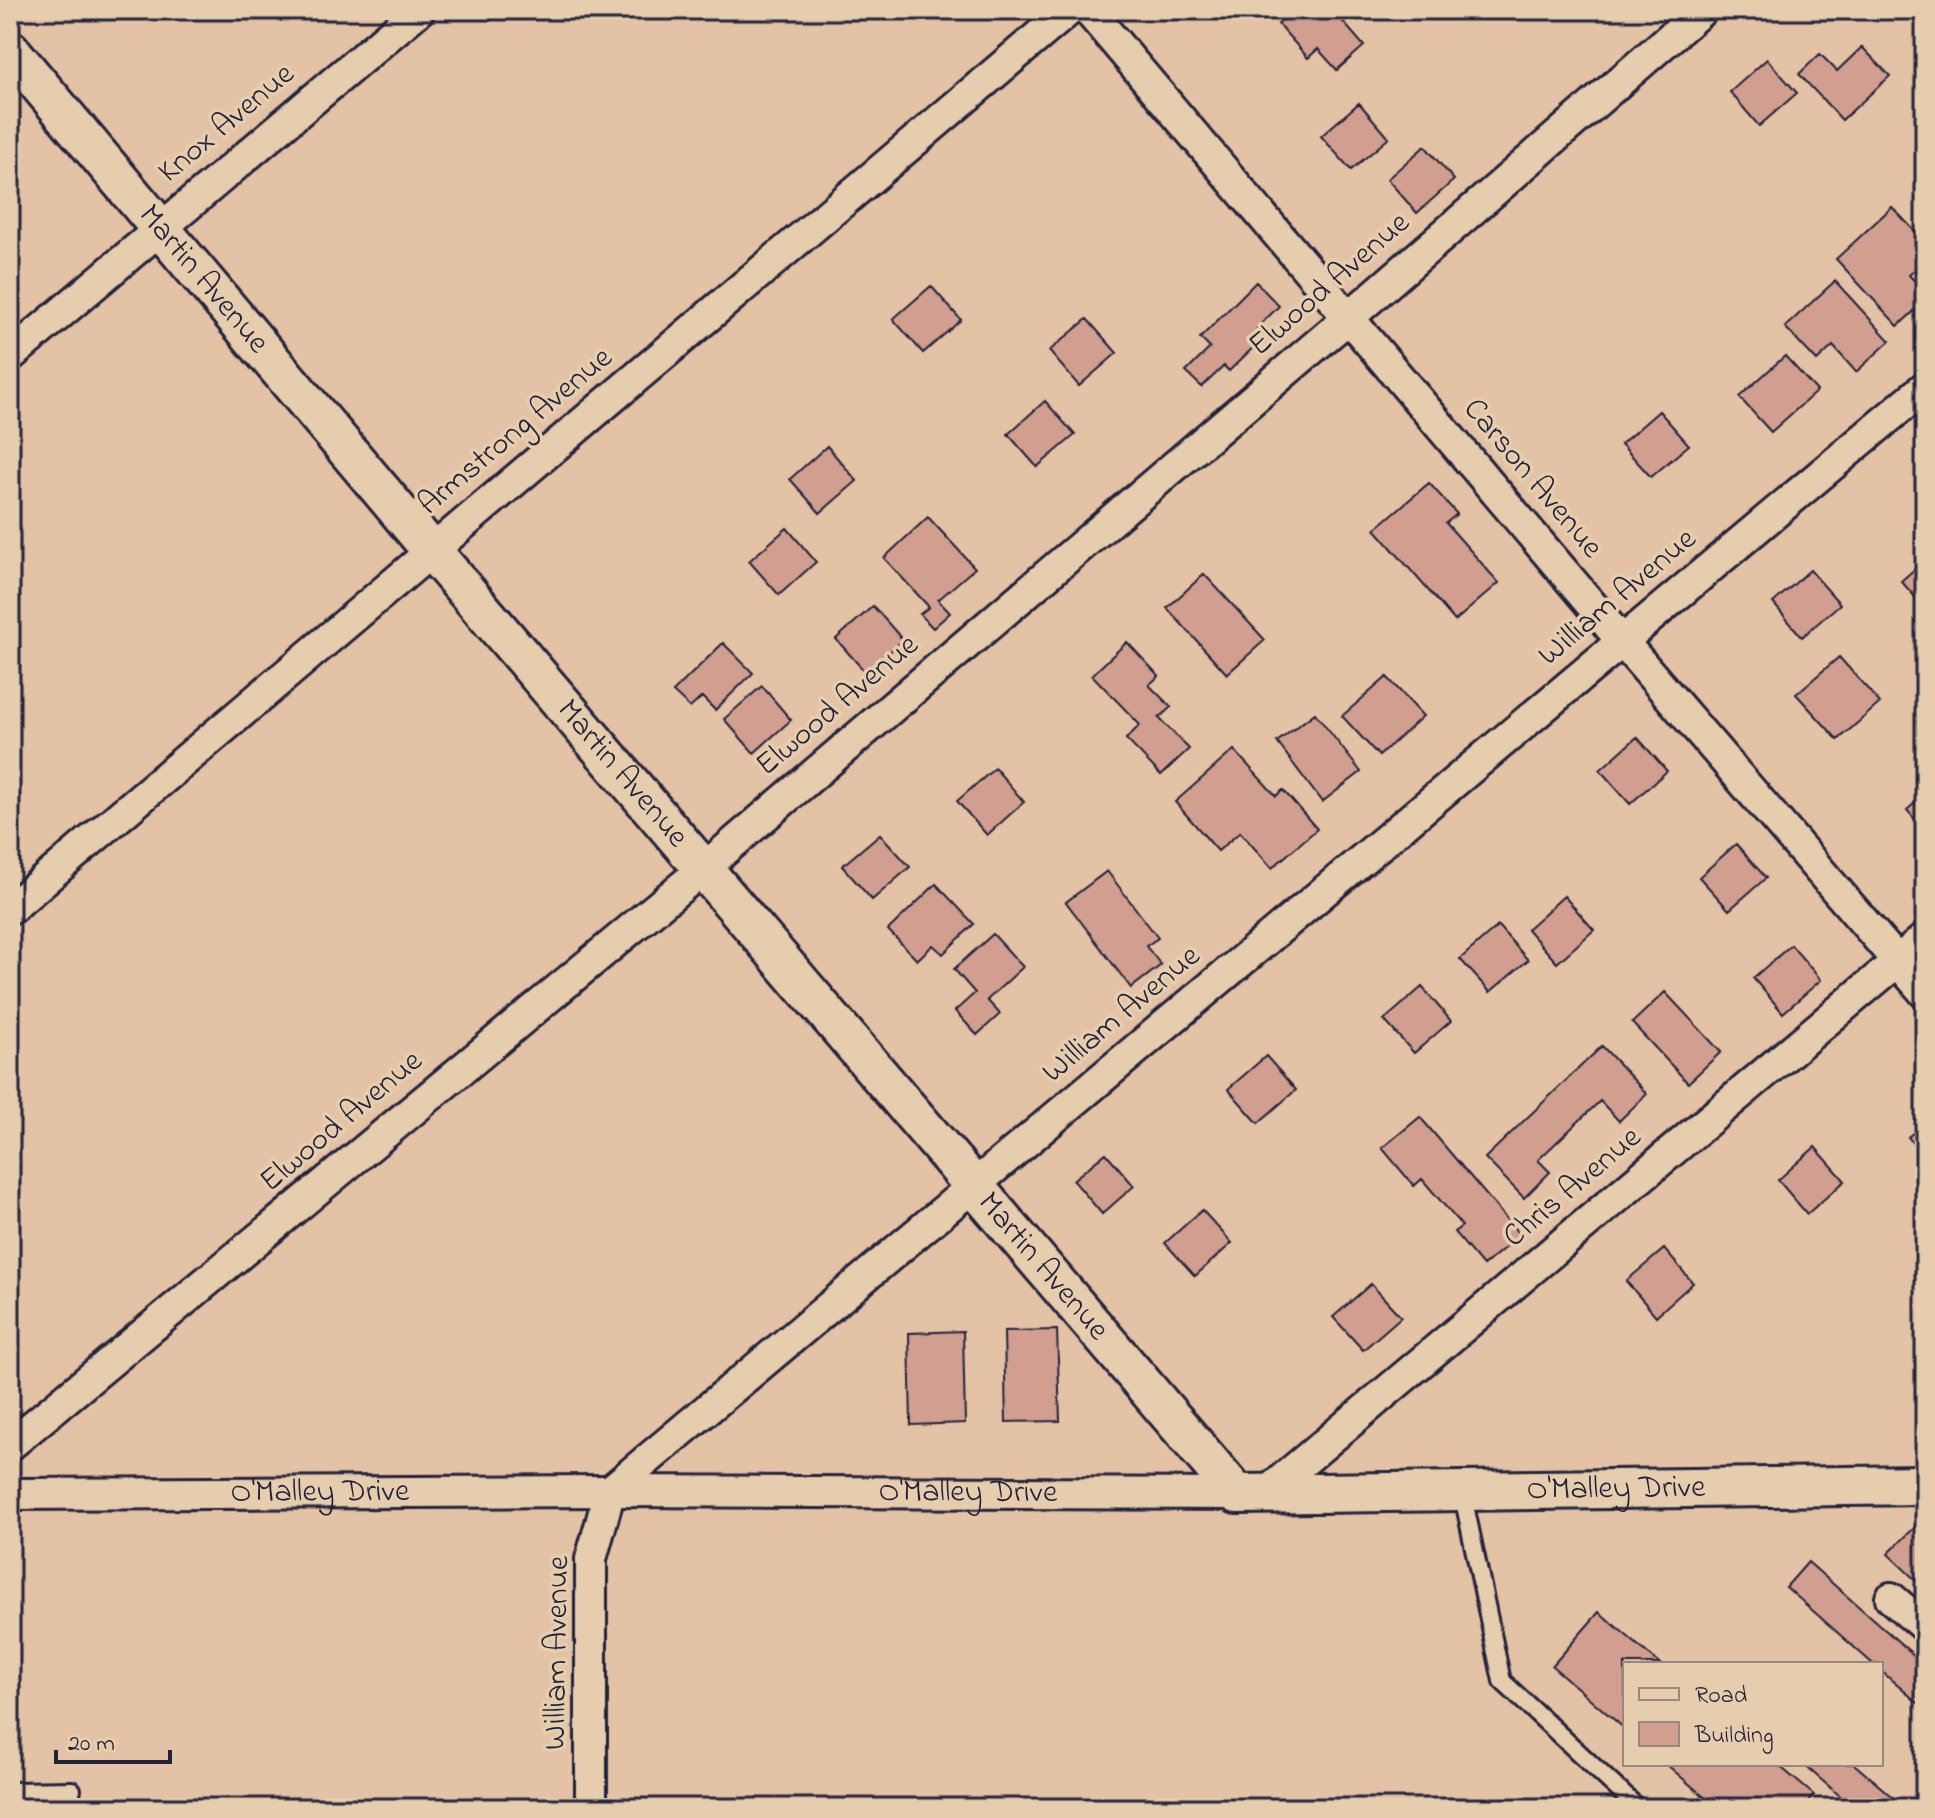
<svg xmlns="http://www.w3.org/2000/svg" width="1935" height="1818" viewBox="0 0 1935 1818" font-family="'Indie Flower',sans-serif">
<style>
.building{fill:#d19e90;stroke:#22223b;stroke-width:2}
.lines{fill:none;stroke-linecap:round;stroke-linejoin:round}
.service-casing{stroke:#22223b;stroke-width:22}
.minor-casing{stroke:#22223b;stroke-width:36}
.tertiary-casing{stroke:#22223b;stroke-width:44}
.service{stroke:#e5cdad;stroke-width:16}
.minor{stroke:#e5cdad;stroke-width:30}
.tertiary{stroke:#e5cdad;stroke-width:38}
.labels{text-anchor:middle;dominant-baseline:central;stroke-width:7;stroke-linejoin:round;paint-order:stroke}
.street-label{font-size:32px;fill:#22223b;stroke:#e5cdad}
</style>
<rect width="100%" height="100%" fill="#e4c2a6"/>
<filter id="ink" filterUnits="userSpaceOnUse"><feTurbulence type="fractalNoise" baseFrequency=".0125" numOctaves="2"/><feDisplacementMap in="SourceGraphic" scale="16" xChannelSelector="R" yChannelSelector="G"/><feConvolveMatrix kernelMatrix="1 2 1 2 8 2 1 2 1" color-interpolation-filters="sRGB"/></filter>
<g filter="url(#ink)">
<!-- building -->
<path class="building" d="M1294 10H1333L1364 46 1337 70 1318 49 1308 58 1278 24Z
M1862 47 1890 76 1842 120 1799 74 1820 54 1837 71Z
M1767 59 1797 93 1759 126 1730 92Z
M1359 103 1389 138 1351 170 1321 136Z
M1425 146 1454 180 1417 213 1387 179Z
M1892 207 1925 242V261L1909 275 1925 292V301L1898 326 1836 259Z
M1835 281 1890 341 1856 372 1833 346 1817 361 1785 327Z
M1256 282 1279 306 1257 328 1265 336 1229 371 1224 366 1202 387 1186 372 1210 348 1200 338Z
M931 286 961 320 923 353 893 319Z
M1087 319 1117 353 1079 386 1049 351Z
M1785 356 1817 391 1771 432 1739 397Z
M1045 401 1075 435 1037 467 1008 434Z
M1659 411 1689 445 1651 477 1621 444Z
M827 446 857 481 820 513 790 479Z
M1429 483 1457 514 1446 523 1499 583 1455 621 1375 529Z
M928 517 975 568 938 600 950 613 933 628 920 614 929 607 884 558Z
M787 528 816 562 779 595 749 561Z
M1925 560V608L1901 581Z
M1810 570 1840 604 1802 637 1773 603Z
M1204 574 1265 640 1227 674 1167 608Z
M873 606 903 640 866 673 836 639Z
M1127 642 1159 676 1149 685 1171 707 1159 718 1189 749 1161 775 1126 739 1140 725 1092 675Z
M723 643 753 673 715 710 702 697 690 708 673 692Z
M1839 657 1880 703 1838 740 1796 694Z
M1387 677 1423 716 1379 756 1342 716Z
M762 686 791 720 754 753 724 719Z
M1315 713 1361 772 1322 802 1277 742Z
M1637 737 1667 771 1630 804 1600 770Z
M1234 750 1276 796 1283 790 1317 829 1272 868 1240 832 1218 851 1175 802Z
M995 768 1024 802 987 835 957 801Z
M1925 794V831L1907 810Z
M880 834 910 867 872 900 842 866Z
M1736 844 1766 878 1729 910 1699 877Z
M1107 871 1158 938 1146 946 1161 965 1131 988 1066 902Z
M936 884 974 924 943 954 933 945 917 960 888 930Z
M1564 896 1594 930 1557 963 1527 929Z
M1498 926 1528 960 1490 992 1460 959Z
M993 934 1023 967 987 1000 1000 1014 977 1035 955 1011 975 993 954 969Z
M1791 945 1821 980 1783 1013 1753 978Z
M1422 987 1451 1021 1414 1053 1384 1020Z
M1665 992 1721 1052 1688 1083 1632 1023Z
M1602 1046 1647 1094 1619 1121 1600 1101 1538 1160 1550 1172 1524 1198 1485 1158Z
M1266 1056 1296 1090 1258 1123 1228 1089Z
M1420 1117 1520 1235 1483 1266 1454 1232 1462 1226 1422 1179 1414 1186 1382 1148Z
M1925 1123V1158L1908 1137Z
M1815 1147 1845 1181 1807 1214 1778 1180Z
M1106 1153 1134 1186 1102 1214 1073 1180Z
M1202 1210 1232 1243 1195 1276 1165 1243Z
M1664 1249 1693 1283 1656 1316 1626 1281Z
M1371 1284 1401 1317 1363 1350 1333 1317Z
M1057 1330 1060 1421 1006 1422 1004 1331Z
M963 1331 965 1423 911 1425 909 1333Z
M1918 1524 1925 1530V1589L1888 1554Z
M1808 1562 1925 1665V1709L1881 1671V1664H1873L1786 1587Z
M1599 1612 1660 1664H1625V1729L1552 1666Z
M1666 1764H1777L1814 1795 1803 1808H1717Z
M1803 1764H1854L1905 1808H1854Z"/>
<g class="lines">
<!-- service casing -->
<g class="service-casing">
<path id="service" d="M1462 1491 1502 1681 1638 1808
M10 1791 72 1790"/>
</g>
<!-- minor casing -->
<g class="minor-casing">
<g id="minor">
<path d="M1088 10 1622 641 1925 993"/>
<path d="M10 356 419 10"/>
<path d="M10 909 1069 10"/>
<path d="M10 1445 703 869 1348 318 1702 10"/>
<path d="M1266 1493 1925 938"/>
<path id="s1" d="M10 1494 610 1491 1237 1494"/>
<path d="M1891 1598 1925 1627"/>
<path d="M591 1808V1559L610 1491 1925 387"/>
</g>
</g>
<!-- tertiary casing -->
<g class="tertiary-casing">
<g id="tertiary">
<path id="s2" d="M10 50 432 551 1237 1494 1925 1485"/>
</g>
</g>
<!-- service -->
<use href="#service" class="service"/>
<!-- minor -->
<use href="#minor" class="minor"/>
<!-- tertiary -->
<use href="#tertiary" class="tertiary"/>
</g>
</g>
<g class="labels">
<!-- street labels -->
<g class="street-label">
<text transform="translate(227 124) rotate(-40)">Knox Avenue</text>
<text stroke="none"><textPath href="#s2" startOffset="300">Martin Avenue</textPath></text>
<text transform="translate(1330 285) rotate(-41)">Elwood Avenue</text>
<text transform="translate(516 432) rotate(-40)">Armstrong Avenue</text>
<text transform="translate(1532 479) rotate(50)">Carson Avenue</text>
<text transform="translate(1618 598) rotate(-40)">William Avenue</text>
<text transform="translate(838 706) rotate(-40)">Elwood Avenue</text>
<text stroke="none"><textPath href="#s2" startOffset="948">Martin Avenue</textPath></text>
<text transform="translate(1122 1015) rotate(-40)">William Avenue</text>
<text transform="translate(342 1122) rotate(-40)">Elwood Avenue</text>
<text transform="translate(1573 1188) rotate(-40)">Chris Avenue</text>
<text stroke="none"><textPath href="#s2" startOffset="1596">Martin Avenue</textPath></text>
<text stroke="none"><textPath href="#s2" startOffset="2274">O'Malley Drive</textPath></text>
<text stroke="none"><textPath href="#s1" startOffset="310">O'Malley Drive</textPath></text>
<text stroke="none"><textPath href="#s1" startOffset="958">O'Malley Drive</textPath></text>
<text transform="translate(558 1653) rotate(-89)">William Avenue</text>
</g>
</g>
<!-- margin -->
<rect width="1935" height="1818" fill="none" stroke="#e5cdad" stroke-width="40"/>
<rect x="20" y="20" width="1895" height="1778" fill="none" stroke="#22223b" stroke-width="3" filter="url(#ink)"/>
<!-- legend -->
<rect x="1623" y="1662" width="260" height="104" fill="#e5cdad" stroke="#97897f" stroke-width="2"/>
<rect x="1639" y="1688" width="40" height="12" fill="#e5cdad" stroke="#97897f" stroke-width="2"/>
<text x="1695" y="1702" font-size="24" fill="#22223b">Road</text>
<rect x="1639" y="1722" width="40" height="24" fill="#d19e90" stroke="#97897f" stroke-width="2"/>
<text x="1695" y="1742" font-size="24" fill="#22223b">Building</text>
<!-- scale -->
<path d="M56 1750v12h114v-12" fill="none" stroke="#22223b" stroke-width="4"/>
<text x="68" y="1750" font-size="24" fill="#22223b" stroke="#e5cdad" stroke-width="6" paint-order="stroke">20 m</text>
</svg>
